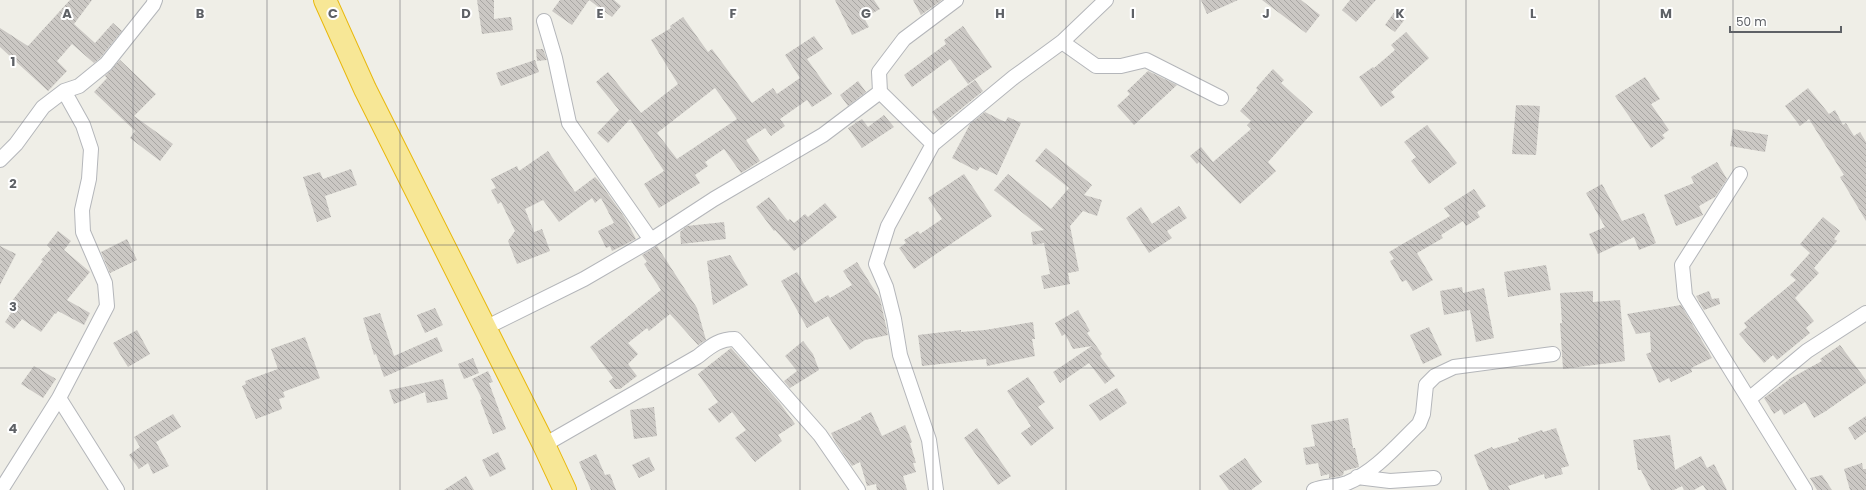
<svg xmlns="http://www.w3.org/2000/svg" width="1866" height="490" viewBox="0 0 1866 490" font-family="Poppins,sans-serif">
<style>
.building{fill:url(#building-back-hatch);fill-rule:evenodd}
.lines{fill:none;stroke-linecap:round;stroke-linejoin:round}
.street-casing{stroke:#b4b6ba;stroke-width:16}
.highway-casing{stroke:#e9b80d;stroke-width:24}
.street{stroke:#fff;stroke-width:14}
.highway{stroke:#f7e796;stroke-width:22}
.grid{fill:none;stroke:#5e6166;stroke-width:1;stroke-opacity:0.55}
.grid-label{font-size:13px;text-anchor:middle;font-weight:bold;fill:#5e6166;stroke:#fff;stroke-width:4;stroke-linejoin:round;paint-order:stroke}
</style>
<defs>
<pattern id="building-back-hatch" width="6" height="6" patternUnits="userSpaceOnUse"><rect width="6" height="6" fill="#cbc8c4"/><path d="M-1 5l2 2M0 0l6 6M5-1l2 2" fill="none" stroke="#a8a6a3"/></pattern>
</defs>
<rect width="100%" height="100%" fill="#efeee7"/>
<!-- building -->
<path class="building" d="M70 0H92L74 24 95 43 113 23 122 31 100 58 94 63 72 44 57 61 67 71 48 91 0 47V28L28 46Z
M477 0H494V19L511 17 513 30 482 34Z
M560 0H614L621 6 612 17 589 0 572 25 552 11Z
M835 0H874L880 9 864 18 869 27 852 35Z
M913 0H942L921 15Z
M1201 0H1238L1207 14Z
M1262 0H1301L1320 15 1306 33Z
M1350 0H1376L1356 22 1342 10Z
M1395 11 1405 19 1395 32 1385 25Z
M683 17 708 52 712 49 752 103 773 88 777 94 800 78 785 55 814 36 823 49 807 59 832 94 812 107 807 100 780 119 785 126 771 136 765 128 746 140 760 161 749 168 741 173 724 149 705 162 708 166 695 175 700 183 659 208 644 184 664 171 630 119 608 143 597 133 619 110 596 82 608 72 641 113 678 84 651 40 671 28 670 26ZM715 88 737 119 677 159 657 133Z
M963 26 992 67 968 84 950 59 912 87 904 75 946 44 944 40Z
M1406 32 1429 58 1391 92 1395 97 1381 107 1359 77 1373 67 1374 68 1395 50 1391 45Z
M536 49H543L547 60 537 61Z
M120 60 156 94 134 116 173 144 160 161 130 138 135 131 94 92 107 78 105 76Z
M535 60 539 72 501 86 496 73Z
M1273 69 1284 80 1281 83 1313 112 1268 162 1276 171 1240 204 1199 162 1197 164 1190 156 1201 147 1213 162 1251 129 1247 125 1251 121 1240 111 1258 90 1256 88Z
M1148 71 1177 85 1134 125 1117 106 1130 94 1127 91Z
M1645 77 1660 99 1651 104 1669 130 1662 135 1665 138 1651 148 1615 96Z
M975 80 983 91 941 125 932 112Z
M858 81 866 92 848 106 840 95Z
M1808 88 1829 114 1835 110 1843 125 1846 123 1854 136 1860 132 1866 142V221L1840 177 1844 175 1809 119 1800 126 1785 106Z
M1516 105 1540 106 1536 155 1512 154Z
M985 112 1005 122 1008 117 1021 123 997 175 980 167 977 171 952 158 970 124Z
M884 115 894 127 862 148 848 128 862 119 868 127Z
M1427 125 1457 163 1429 184 1411 161 1416 157 1404 142Z
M1733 129 1768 135 1765 152 1730 146Z
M1046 148 1092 185 1084 195 1102 200 1097 216 1083 211 1070 226 1079 271 1068 273 1070 284 1044 289 1041 276 1050 274 1044 243 1033 245 1031 232 1044 230 994 190 1008 174 1051 209 1069 188 1035 161Z
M548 151 575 192 595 177 598 180 625 218 636 239 612 251 610 246 606 248 598 231 614 223 601 198 595 203 592 198 559 222 543 200 525 209 534 232 542 229 550 251 517 264 508 241 515 231 501 202 498 204 491 190 496 188 491 179 517 166 519 171Z
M1717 162 1727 179 1715 197 1699 206 1703 215 1676 226 1664 195 1694 183 1691 177Z
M351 169 357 185 325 196 331 217 317 222 303 177 320 172 323 179Z
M964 174 992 216 914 269 899 248 906 243 904 240 918 231 920 234 942 219 928 198Z
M1602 184 1622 221 1644 213 1656 243 1639 250 1634 237 1598 254 1589 234 1605 227 1586 193Z
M1474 189 1486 206 1477 212 1480 217 1466 226 1463 221 1441 235 1443 238 1417 253 1433 280 1413 291 1406 280 1402 282 1390 261 1394 259 1389 252 1450 216 1444 208Z
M769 197 788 221 790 219 794 223 805 214 808 217 825 203 837 217 794 251 775 230 774 231 756 207Z
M1179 206 1187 218 1167 231 1172 238 1149 253 1126 218 1141 207 1152 224Z
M1823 217 1840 231 1834 239 1837 241 1814 268 1819 273 1795 298 1814 321 1806 328 1810 333 1777 360 1773 355 1764 363 1739 334 1747 327 1744 323 1796 280 1790 275 1810 253 1800 244Z
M724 222 726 239 681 244 680 232 687 226Z
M58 231 71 241 64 250 90 272 67 300 90 313 84 325 58 311 56 314 55 313 41 332 22 319 14 329 5 322 11 313 8 311V306L43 261 41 260 51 249 47 245Z
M127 239 137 260 110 273 101 252Z
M0 246 16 254 0 285Z
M657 246 697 308 706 340 698 345 670 314 649 331 647 328 628 343 638 354 628 364 637 376 620 389H615L609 381 613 378 590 347 661 290 644 264 647 262 642 255Z
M730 255 748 285 713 305 707 261Z
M857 262 880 299 888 335 865 340 850 350 828 316 807 328 781 281 797 272 815 303 828 295 830 298 852 285 843 271Z
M1546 265 1551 290 1508 297 1504 272Z
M1462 287 1463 293 1484 288 1494 338 1476 342 1470 310 1444 315 1440 291Z
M1593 291V302L1620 300 1625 361 1563 369 1560 323H1562L1560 293Z
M1709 291 1712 299 1719 298 1720 304 1704 310 1696 296Z
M1681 305 1712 358 1691 368 1692 372 1671 382 1669 378 1659 383 1646 354 1651 352 1650 332 1636 334 1627 314Z
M435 308 443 325 425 333 417 315Z
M1078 310 1090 331 1087 333 1102 354 1100 356 1115 376 1105 384 1089 363 1060 383 1053 372 1092 346 1073 349 1065 334 1062 336 1055 323Z
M380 313 394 356 437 337 443 351 384 377 376 354 374 355 363 318Z
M1033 322 1035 339H1032L1035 356 987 366 986 359 922 366 918 335 961 330V332L985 330Z
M1429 327 1442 355 1423 364 1410 335Z
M137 330 150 354 128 367 113 343Z
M305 337 320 378 283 392 285 397 279 399 282 409 256 419 242 386 246 384 245 381 278 369 271 349Z
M803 341 813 354 819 370 790 388 784 381 797 371 785 356Z
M1840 345 1866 380V383L1826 411 1814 418 1805 402 1784 415 1781 409 1774 414 1764 398 1791 378 1822 361 1820 359Z
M731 348 779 402 795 424 778 435 782 441 755 462 735 438 746 430 732 412 719 423 708 409 718 402 698 374Z
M473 358 479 373 464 379 458 364Z
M34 366 56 379 43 398 21 384Z
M488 371 493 382 489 383 506 429 493 434 480 400 482 399 472 379Z
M1028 377 1045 402 1038 407 1054 428 1031 446 1021 433 1031 426 1007 391Z
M443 379 448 399 427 403 425 392 394 404 389 390Z
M1117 388 1127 403 1100 421 1089 405Z
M654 407 657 436 634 439 630 410Z
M871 412 882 436 905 425 912 442 910 443 916 463H913L916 472 903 476 907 490H877L876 484 867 486 860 462 852 466 836 443 831 433 862 419 861 417Z
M173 414 181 427 156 442 169 466 153 474 148 463 139 469 129 455 140 447 134 437Z
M1866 416V432L1855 440 1848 428Z
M1348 418 1353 448H1355L1359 467 1344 471 1343 475 1341 476 1329 478V474L1321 476 1318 463 1306 465 1303 448 1315 446 1311 425Z
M977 428 1011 476 998 485 964 438Z
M1556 428 1569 466 1561 468 1563 474 1545 479 1544 474 1508 486 1510 490H1489L1474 455 1492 447 1493 449 1519 441 1518 438 1542 430 1543 432Z
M1670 435 1675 470 1701 456 1707 468 1714 464 1727 490H1706L1703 485 1694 490H1684L1682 486 1674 490H1651L1641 470H1638L1633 440Z
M498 452 506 469 490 477 482 460Z
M596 454 605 475 610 474 616 490H591L579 462Z
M649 457 655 470 639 478 632 465Z
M1245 458 1262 482 1251 490H1229L1219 476Z
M1862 463 1863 469H1866V490H1850L1844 469Z
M1822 475 1832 490H1817L1810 478Z
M466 476 474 490H444Z"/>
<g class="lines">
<!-- street casing -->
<g class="street-casing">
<path id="street" d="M544 21 555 58 569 123 651 240
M1062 42 1096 66H1121L1146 60 1221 98
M880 92 933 144
M0 160 16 144 43 107 64 91 79 86 106 64 153 5 155 0
M1740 174 1682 265 1685 296 1805 490
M485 328 584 279 651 240 714 199 823 135 880 92 879 72 904 39 956 0
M59 398 117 490
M1749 399 1807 351 1866 313
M544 445 697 357C710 347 718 339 735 339L820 435 858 490
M1357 477 1390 481 1434 478
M1 490 59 398 107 306 105 283 83 232 82 210 89 179 91 149 83 125 64 91
M936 490 929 440 900 355 894 319 886 287 876 264 888 226 933 144 1014 77 1062 42 1106 0
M1314 490C1324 486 1336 487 1347 483 1375 472 1398 444 1419 424L1423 414 1426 385 1435 376 1454 367 1553 354"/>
</g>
<!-- highway casing -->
<g class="highway-casing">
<path id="highway" d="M325 0 365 89 544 445 565 490"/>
</g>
<!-- street -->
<use href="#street" class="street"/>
<!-- highway -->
<use href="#highway" class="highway"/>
</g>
<!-- grid -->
<path class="grid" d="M133 0V490M267 0V490M400 0V490M533 0V490M666 0V490M800 0V490M933 0V490M1066 0V490M1200 0V490M1333 0V490M1466 0V490M1599 0V490M1733 0V490M0 122H1866M0 245H1866M0 368H1866"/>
<g class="grid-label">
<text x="67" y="18">A</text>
<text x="200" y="18">B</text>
<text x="333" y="18">C</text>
<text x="466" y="18">D</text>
<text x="600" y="18">E</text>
<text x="733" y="18">F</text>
<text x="866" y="18">G</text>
<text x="1000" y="18">H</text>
<text x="1133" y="18">I</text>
<text x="1266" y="18">J</text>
<text x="1400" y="18">K</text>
<text x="1533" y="18">L</text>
<text x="1666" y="18">M</text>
<text x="13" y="66">1</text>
<text x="13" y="188">2</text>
<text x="13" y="311">3</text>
<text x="13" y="433">4</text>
</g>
<!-- scale -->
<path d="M1730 26v6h111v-6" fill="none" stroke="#5e6166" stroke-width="2"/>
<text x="1736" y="26" font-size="12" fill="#5e6166" stroke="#ffffff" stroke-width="3" paint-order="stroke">50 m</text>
</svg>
